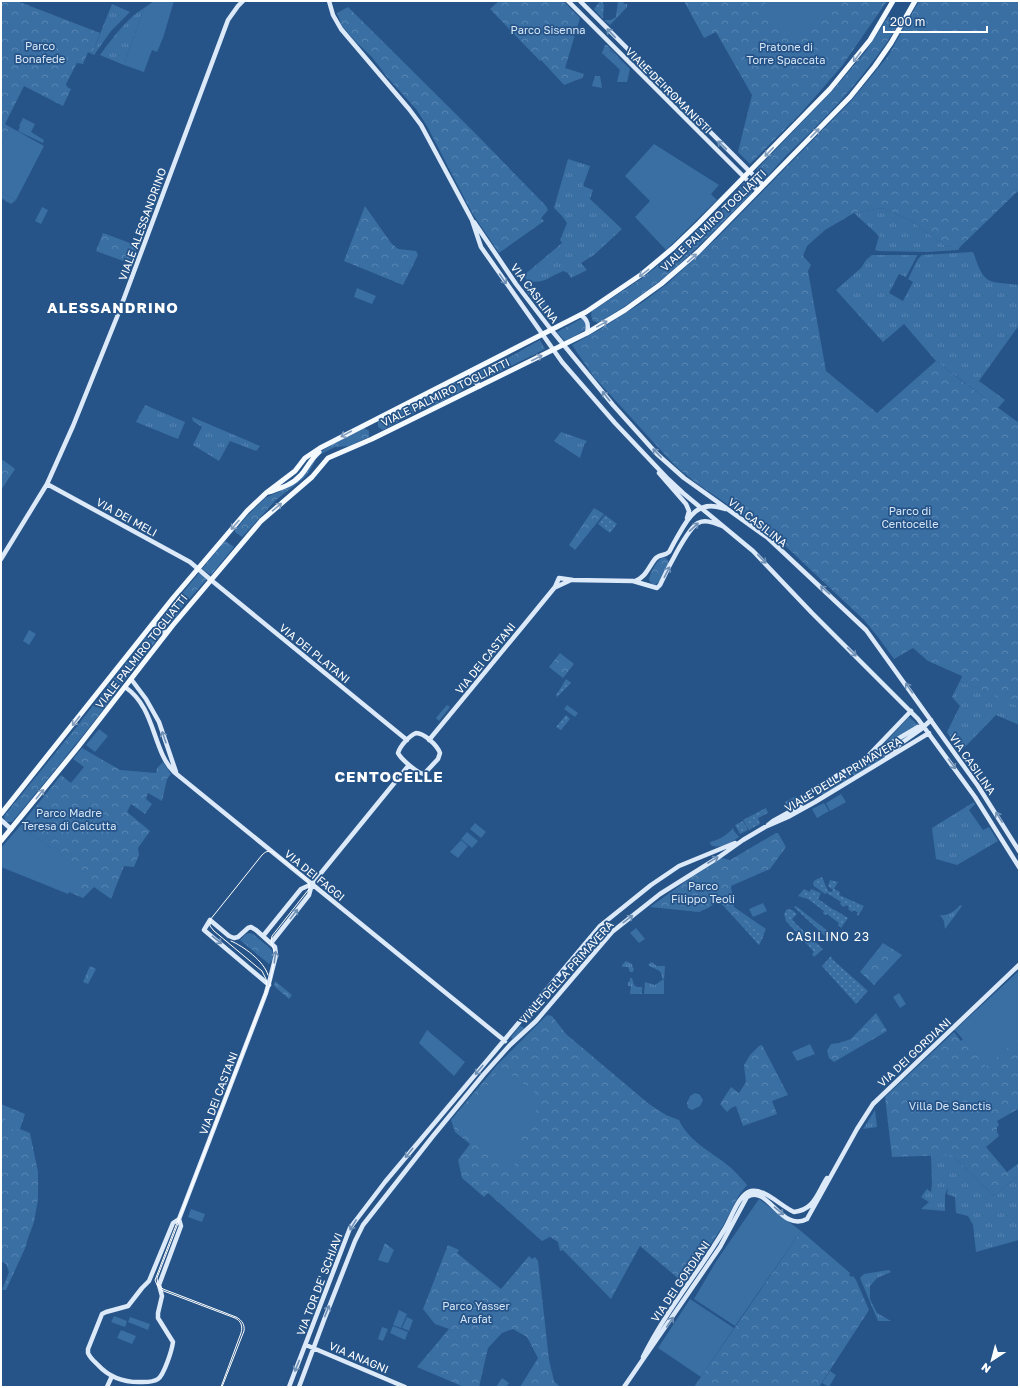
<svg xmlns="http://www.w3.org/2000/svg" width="1020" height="1388" viewBox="0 0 1020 1388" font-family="'Golos Text',sans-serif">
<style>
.grass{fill:url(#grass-tufts)}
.forest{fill:url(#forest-firs)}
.park{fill:url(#park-crowns)}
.garden{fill:url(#garden-dots)}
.pitch{fill:#3a6fa4}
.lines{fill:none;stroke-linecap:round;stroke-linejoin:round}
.secondary{stroke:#dce9f8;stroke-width:4.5}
.primary{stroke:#f4f9fe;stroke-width:5}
.tram{stroke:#fff;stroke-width:1}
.oneway{stroke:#6f90b5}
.oneway2{stroke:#839ebd}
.labels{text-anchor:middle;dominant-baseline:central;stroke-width:3.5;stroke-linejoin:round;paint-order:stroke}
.park-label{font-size:11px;fill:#d6e6f7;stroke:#265488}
.street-label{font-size:11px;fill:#fff;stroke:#265488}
.neighbourhood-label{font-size:12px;letter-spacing:1px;fill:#fff;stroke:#265488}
.district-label{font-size:15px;font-weight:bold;letter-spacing:1px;fill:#fff;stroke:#265488}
</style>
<defs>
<pattern id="grass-tufts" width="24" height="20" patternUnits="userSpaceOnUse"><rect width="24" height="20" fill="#3a6fa4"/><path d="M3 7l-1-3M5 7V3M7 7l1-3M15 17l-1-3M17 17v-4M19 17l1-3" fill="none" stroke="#5885b2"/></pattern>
<pattern id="forest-firs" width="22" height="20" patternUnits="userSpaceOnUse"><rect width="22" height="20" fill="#3a6fa4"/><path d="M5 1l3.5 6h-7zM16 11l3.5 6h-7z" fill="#5885b2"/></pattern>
<pattern id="park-crowns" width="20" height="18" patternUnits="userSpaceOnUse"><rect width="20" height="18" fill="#3a6fa4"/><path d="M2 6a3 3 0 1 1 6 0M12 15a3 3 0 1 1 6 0" fill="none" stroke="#5885b2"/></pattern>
<pattern id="garden-dots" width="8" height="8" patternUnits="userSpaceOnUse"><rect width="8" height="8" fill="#3a6fa4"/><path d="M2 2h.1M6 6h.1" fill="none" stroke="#5885b2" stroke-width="1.8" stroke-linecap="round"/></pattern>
</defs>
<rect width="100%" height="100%" fill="#265488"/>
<!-- grass -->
<path class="grass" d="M618 1H623L624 4H627V7L610 25 604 20H611L616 17Z
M112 4 130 12 111 31 94 55 92 54Z
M144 8 124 65 100 55C112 39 126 19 144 8Z
M605 45H607L622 61 620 70 616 66 620 61 610 50 604 55 602 53Z
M595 76H600L602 88 592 86Z
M568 159 590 166 583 186 593 190 590 199 622 229 594 255 581 263 587 270 571 278 568 273 563 271C549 277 544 284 528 281L546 304 540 309 526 291 527 280 523 276 562 243 560 240 567 223 562 216 554 208Z
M882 208 910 220 947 247 961 246 958 250 928 252 878 251 875 250 879 236 854 213Z
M973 252C985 286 986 281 1019 285V325L979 381 1005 400 998 408 936 361 904 324 883 342 836 290 861 268 866 260 872 255H917V256L906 277 899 274 889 293 903 301 913 282 908 279 918 259 922 255Z
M145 405 185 422 178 439 136 422Z
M192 417 260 446 256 451 230 441 219 461 193 445 202 427 193 421Z
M561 432 587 441 584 445 580 458 554 441Z
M960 681 1019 706V725L996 715 960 752 947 732 960 706 952 697Z
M447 705 450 707 439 721 436 718Z
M909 717 918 725 879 749Z
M915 731 882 759 854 776 850 770Z
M845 773 850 775 849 779 823 795 819 792V789Z
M974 802 975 804 969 810 983 830 989 827 998 841 957 865 936 859 932 828Z
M960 905 962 906 945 929 944 921 940 915C949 916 955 911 960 905Z
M249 933 253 934 272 950 273 959 269 964 240 940 245 935Z
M626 961 632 964 633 968 634 969 633 972H630L628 967H622V965Z
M651 962 657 966H665L664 979H662C663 969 655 970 648 965Z
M630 978H632L634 985 637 987H642V994H630L631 986H628V982L630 981Z
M662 980H664V994H644L645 982 655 985Z
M520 1026 523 1027 524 1029 513 1040 512 1039 511 1037Z
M875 1110 877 1127 863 1129Z
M931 1155H952L994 1196 1019 1175V1240L976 1252 973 1225 968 1216 956 1213 955 1197 947 1194 948 1187 945 1195V1211L921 1209 929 1202 921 1197 927 1189 931 1192 932 1184Z
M889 1270 891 1272 877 1278 870 1286V1299L877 1313 891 1321H878L860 1278 864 1274Z"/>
<!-- forest -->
<path class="forest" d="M733 828 734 831 739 837C731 842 721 850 711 845L710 842C717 841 729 834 733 828Z"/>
<!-- park -->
<path class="park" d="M1 1H17L100 33 92 54 88 52 83 64 77 63 66 84 67 87 71 89 63 106 24 86 5 124 10 127 1 145Z
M499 1H563L580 18 565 68 584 74 582 78 564 85 541 60 540 61 490 9Z
M684 1H887L842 66 801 113 750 164 738 152 752 95 716 32 704 38Z
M919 1H1019V190L961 246 947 247 910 220 882 208 854 213 825 230 807 246 803 256 811 265 808 271 826 371 877 413 936 361 963 382 1019 423V707L960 681 962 676 928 661 913 648 894 659 878 637 864 620 779 540 695 482 679 469 666 456 594 377 572 345 602 328 643 302 667 284 717 238 851 101 888 56Z
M348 7 477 135 546 206 548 210 541 218 544 221 499 253 472 213 427 126 416 109 387 77 372 57 356 42 342 26 337 13Z
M888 17H892L896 19 898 25C869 72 833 111 793 149 783 158 775 168 766 178L761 179 756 173 757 169 834 89 866 51Z
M744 183 752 190V193C726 218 702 244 675 268 652 289 625 306 599 323L593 321 591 315 592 311 641 279 669 257 714 214Z
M1 192 16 200 11 204 1 198Z
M365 206 391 243 398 249 416 251 418 255 403 285 344 261Z
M103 233 138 246 133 259 126 262 96 251Z
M581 319 584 320 587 327 585 330 565 341 557 332Z
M540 340 545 349 479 382 474 379V374L476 372 506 359Z
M460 380 463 381 465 383V389L433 406 420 410 417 403 424 397Z
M413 404 417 412 383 430 378 427V421L382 419Z
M364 428 369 431V437L349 446 335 447 321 454 316 459 309 472 304 478 276 500 242 537 235 532V530L247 516 265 498 289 487 317 454 341 439Z
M3 460 15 469 1 490V462Z
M594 508 604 514 575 550 569 545Z
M225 541 227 542 234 547 211 575 202 569Z
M664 557 668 560 669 564 659 582 655 585 652 584 649 580C650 573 657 559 664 557Z
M199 573 207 579 182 607 176 618 172 622C167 621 165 620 164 615Z
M156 626 161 628 162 632 161 634 134 670 126 678 107 705 55 770 12 822H5L4 816 78 725 145 638Z
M560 653 574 664 563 678 549 667Z
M82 748 120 770 156 773 157 768 163 762 171 774 167 779 162 801 148 793 146 799 152 804 145 814 131 804 127 812 150 831 138 848 139 855 134 867 124 866 111 899 94 887 83 898 69 892 84 872 20 826 61 775 71 783 84 767 73 759Z
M776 833H778L786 847 770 869 731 886 734 907 766 929 759 945 719 901 708 908 699 912 650 907 692 877 722 858 730 860Z
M257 938 269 948 266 951 267 955 265 957H261L248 946 249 942 254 941Z
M883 943 902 955 874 985 860 972Z
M90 966 96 969 88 984 83 982Z
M1019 971V1110L1018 1109 997 1121 999 1125 997 1127V1132L999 1136 986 1147 1007 1172 1019 1163V1175L994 1196 952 1155 892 1157 885 1097 954 1032 961 1041 963 1039 955 1030Z
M275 981 292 995 289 999 274 986Z
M876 1013 887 1031 834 1062 829 1058 827 1051 831 1044 839 1043 851 1039Z
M547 1015 552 1016 566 1034 649 1104 666 1115 679 1120C688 1140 708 1150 725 1163 733 1169 740 1177 747 1185L739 1195 724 1224 687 1281 680 1280 640 1246 611 1299 563 1250 560 1251 558 1242 550 1237 542 1241 488 1193 484 1197 462 1178 458 1160 470 1144 455 1132 451 1120 498 1064Z
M762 1045 788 1095 772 1101 777 1114 743 1126 736 1106 731 1108 727 1112 720 1104 731 1087 739 1093 746 1082 744 1065 750 1055 759 1046Z
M695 1093 700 1095 703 1100 700 1106 692 1110 688 1108 687 1103 690 1096Z
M1 1104 25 1114 20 1129 30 1133 38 1172V1199L34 1222 27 1241 26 1246 6 1290H2L9 1272 6 1264 1 1261Z
M801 1231 850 1273 849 1275 851 1277 853 1276 856 1280 869 1310 819 1387H694Z
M385 1243 394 1250 388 1263 378 1260Z
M448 1245 459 1250 457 1253 501 1289 529 1256 532 1259 535 1257 538 1261 549 1360 554 1381 560 1387H520L538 1358 527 1337 513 1329 502 1333 488 1348 479 1387H464L417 1367 449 1329 435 1324 423 1309Z
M502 1378 509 1383 506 1387H496Z"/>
<!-- garden -->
<path class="garden" d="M600 1H603V4H604L603 17 604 18H602L594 9Z
M605 515 617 524 610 533 598 524Z
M566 679 571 683 557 697 556 695C560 690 562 685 566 679Z
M566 715 570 719 561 730 556 727Z
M796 796 798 802 788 808 785 802Z
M766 808 768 813 758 818 760 824 749 830 743 820Z
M743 821 748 830 740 834 735 825Z
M822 877 828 891 832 892 833 890 828 886 830 880 838 882 834 889 840 892 839 895 864 906 858 916 857 915 858 913 854 910 852 912 848 909 849 907 846 905 844 907 840 904 841 902 827 893 825 894 814 886 813 883 815 880Z
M804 889 810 892 811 889 821 893 818 899 834 910H835L848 918 841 928 838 925 839 923 827 914 825 915 823 913 824 911 808 899 798 896Z
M796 906 834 936 828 943 825 940 827 938 794 907Z
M787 909 792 910 797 914 792 919 795 923 823 949 814 957 812 954 814 952 786 921 784 914Z
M742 920 764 935 759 945 740 923Z
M831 956 832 959 868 991 856 1004 822 966Z"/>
<!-- pitch -->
<path class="pitch" d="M154 1H174L163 38 157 52 152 50 144 72 124 65 144 8Z
M767 1H835L837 3 796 44 760 8Z
M535.5 21a4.5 4.5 0 1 1 9 0a4.5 4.5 0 1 1-9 0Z
M609 50 621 61 616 66 604 55Z
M622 61 630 69 627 82H617Z
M23 118 35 124 31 132 44 140 43 143 18 131 20 127 19 126Z
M10 127 44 146 16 200 1 192V145Z
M654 144 719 185 711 194 717 200 666 250 635 217 650 201 625 176Z
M42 207 48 210 41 224 35 221Z
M357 288 376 296 372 304 354 297Z
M29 630 36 634 29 645 23 641Z
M567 705 578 713 575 717 564 709Z
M99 729 108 736 95 752 86 745Z
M841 794 846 802 830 811 826 803Z
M824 803 829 811 817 818 812 809Z
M475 823 486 832 481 838 470 829Z
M20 826 85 872 68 894 1 867V848Z
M467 832 478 841 472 848 461 839Z
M461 840 468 846 458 858 450 852Z
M763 903 767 911 753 917 749 909Z
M636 928 645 939 639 943 630 933Z
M1019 971V1039L986 1066 955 1030Z
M899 993 906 1004 900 1008 893 997Z
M876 1022 881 1029 874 1033 870 1026Z
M427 1030 465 1062 454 1076 419 1043Z
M810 1044 815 1054 797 1061 792 1052Z
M501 1067 543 1099 517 1141 525 1147 511 1170 492 1154 490 1151 460 1126 461 1121Z
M8 1112 22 1117 17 1131 3 1126Z
M759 1199 801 1231 735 1326 694 1299 717 1260Z
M191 1209 205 1214 202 1222 188 1217Z
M690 1299 734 1328 701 1377 658 1348Z
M399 1310 407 1314 401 1328 393 1325Z
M114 1316 127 1321 125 1327 111 1322Z
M130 1317 150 1324 148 1330 128 1322Z
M407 1317 413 1320 409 1331 402 1328Z
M393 1326 408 1332 405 1340 390 1333Z
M382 1327 388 1329 383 1341 378 1339Z
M121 1330 136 1336 132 1344 117 1338Z
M830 1371 836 1375 829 1387 822 1383Z"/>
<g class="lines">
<!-- secondary -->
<path class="secondary" d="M329 1 333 15 341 29 409 109 421 125 472 220 481 247 562 362 615 423 668 479 683 493 753 551 812 613 918 719 975 797 1019 867
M568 1 758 191
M580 1 763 185
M474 222 516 284 549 327 613 405 657 454 684 478 768 538 866 630 978 786 1019 851
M580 315C588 319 589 325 587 333
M471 371 472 379 480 386
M659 473 686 504 689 511 687 518
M47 484 190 562 211 580 407 740
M1 559 47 484 73 426 117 317 228 20 238 6 243 1
M635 581C646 577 648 568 655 559 659 554 665 556 669 552 671 549 673 544 675 541 687 520 696 498 725 509
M556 587 571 580
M152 625H159L163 627 165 635
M131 679 146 699 159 722 176 772
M125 687C156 708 152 750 174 772L505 1041
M416 733C424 733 437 745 440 753L438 759 424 774C417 773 401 759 398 753 400 746 409 736 416 733Z
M429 740 528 620 555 587 559 578 573 580 633 581 657 588 660 585C666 572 687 529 698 523 706 519 714 523 722 526
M869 756 918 727 924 726
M887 756 900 744 920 730 931 720
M1 820 11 829
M768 825 773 821 800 806 810 792 866 758 911 711
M312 884 409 765
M263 936 301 889 312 884
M271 943 309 895 312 884
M794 1212C814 1210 817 1194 827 1178
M179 1219 266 993C267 989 268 986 269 983L276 955 275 947 256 930 251 927 248 928 238 937 234 938 229 936 210 920 204 930 269 985
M179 1219 181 1226 159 1285 162 1296 158 1313V1318L173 1342C172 1350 164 1375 158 1379 154 1382 148 1382 143 1382 125 1383 110 1378 98 1365 94 1361 90 1358 88 1353V1349L102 1314 106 1312 128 1306 142 1288 149 1281 173 1223Z
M807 1219 857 1129 873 1104 1019 965
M306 1345 405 1387
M643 1357C665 1312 698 1273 724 1230 731 1220 738 1194 751 1191 764 1188 782 1207 794 1212
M107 1387 112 1376
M289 1387 350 1228 385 1182 600 926 651 885 679 866 735 843
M299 1387 324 1320 355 1241 363 1225 433 1136 484 1074 510 1045 536 1021 612 932 660 894 719 857 743 840 765 827 788 817 815 802 929 733
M624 1387 720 1247 747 1197C768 1184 781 1233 807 1219"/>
<!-- primary -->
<path class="primary" d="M269 492C281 488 292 485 301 475 308 467 310 460 319 452
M1 814 173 598 247 511 266 493 295 471 305 458 320 448 586 312 642 274 673 248 699 223 830 89 870 40 893 1
M1 841 78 747 173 625 261 521 312 477 328 458 372 439 587 333 625 310 661 284 698 252 850 97 875 66 891 43 915 1"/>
<!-- tram -->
<path class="tram" d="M231 941C243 946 264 961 268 975
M221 1387 241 1333C243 1326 241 1321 235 1318L161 1290 157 1285 155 1280 267 988 266 979 262 971 214 931 210 926V920L262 855C265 852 268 850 273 852L305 878 309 883V889L272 936 271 941 275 955 270 984 157 1278 158 1284 163 1289 236 1317C242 1320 245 1325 244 1331L222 1387"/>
</g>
<!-- one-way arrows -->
<defs><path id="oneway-shaft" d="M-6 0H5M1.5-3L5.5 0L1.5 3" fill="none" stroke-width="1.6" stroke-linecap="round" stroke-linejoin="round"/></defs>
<g class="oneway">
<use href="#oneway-shaft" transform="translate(611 33) rotate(-134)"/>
<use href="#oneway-shaft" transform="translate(722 145) rotate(-136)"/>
<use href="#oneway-shaft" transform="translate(503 279) rotate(55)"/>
<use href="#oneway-shaft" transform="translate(606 396) rotate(-129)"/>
<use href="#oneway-shaft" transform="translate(657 453) rotate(-134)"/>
<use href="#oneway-shaft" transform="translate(694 527) rotate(-43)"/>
<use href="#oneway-shaft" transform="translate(762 559) rotate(46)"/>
<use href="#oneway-shaft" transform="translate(667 572) rotate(-63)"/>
<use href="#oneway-shaft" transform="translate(825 590) rotate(-138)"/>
<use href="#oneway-shaft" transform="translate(852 652) rotate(44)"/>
<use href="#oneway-shaft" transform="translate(909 688) rotate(-125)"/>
<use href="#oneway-shaft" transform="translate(164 737) rotate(-109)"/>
<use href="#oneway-shaft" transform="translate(952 764) rotate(54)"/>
<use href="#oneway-shaft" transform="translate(999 817) rotate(-122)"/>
<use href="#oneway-shaft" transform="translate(713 860) rotate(-31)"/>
<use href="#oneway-shaft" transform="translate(294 914) rotate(-52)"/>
<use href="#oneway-shaft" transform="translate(628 919) rotate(-38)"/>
<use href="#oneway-shaft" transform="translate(217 940) rotate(40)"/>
<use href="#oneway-shaft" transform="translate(275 957) rotate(-82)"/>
<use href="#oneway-shaft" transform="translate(479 1070) rotate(130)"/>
<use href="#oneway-shaft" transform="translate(409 1153) rotate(129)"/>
<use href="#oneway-shaft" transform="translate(779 1211) rotate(40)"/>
<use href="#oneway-shaft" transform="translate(353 1225) rotate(122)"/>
<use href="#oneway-shaft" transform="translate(327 1311) rotate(-68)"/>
<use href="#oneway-shaft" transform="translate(670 1322) rotate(-56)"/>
<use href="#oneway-shaft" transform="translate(297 1366) rotate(112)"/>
</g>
<g class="oneway2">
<use href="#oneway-shaft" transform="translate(857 57) rotate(127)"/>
<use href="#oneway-shaft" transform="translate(815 133) rotate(-46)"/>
<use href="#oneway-shaft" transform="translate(769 152) rotate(134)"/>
<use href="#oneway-shaft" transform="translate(692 258) rotate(-42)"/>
<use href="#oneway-shaft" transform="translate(644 273) rotate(142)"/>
<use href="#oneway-shaft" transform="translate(602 324) rotate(-29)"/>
<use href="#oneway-shaft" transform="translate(537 358) rotate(-27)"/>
<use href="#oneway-shaft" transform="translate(346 434) rotate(152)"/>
<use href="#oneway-shaft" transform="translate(277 507) rotate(-40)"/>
<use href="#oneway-shaft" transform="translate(235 525) rotate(131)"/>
<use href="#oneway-shaft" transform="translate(76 721) rotate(128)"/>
<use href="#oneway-shaft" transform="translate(40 794) rotate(-51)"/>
</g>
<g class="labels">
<!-- park labels -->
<g class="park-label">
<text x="548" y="29">Parco Sisenna</text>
<text x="40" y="45">Parco<tspan x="40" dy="13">Bonafede</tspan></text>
<text x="786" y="46">Pratone di<tspan x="786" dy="13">Torre Spaccata</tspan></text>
<text x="910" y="510">Parco di<tspan x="910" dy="13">Centocelle</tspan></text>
<text x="69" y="812">Parco Madre<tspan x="69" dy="13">Teresa di Calcutta</tspan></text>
<text x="703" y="885">Parco<tspan x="703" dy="13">Filippo Teoli</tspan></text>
<text x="950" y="1105">Villa De Sanctis</text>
<text x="476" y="1305">Parco Yasser<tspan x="476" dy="13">Arafat</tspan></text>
</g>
<!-- street labels -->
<g class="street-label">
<text transform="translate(669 90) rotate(45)">VIALE DEI ROMANISTI</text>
<text transform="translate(713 220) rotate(-44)">VIALE PALMIRO TOGLIATTI</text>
<text transform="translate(142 224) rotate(-70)">VIALE ALESSANDRINO</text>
<text transform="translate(535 293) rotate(53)">VIA CASILINA</text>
<text transform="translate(445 392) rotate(-26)">VIALE PALMIRO TOGLIATTI</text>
<text transform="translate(127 517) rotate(29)">VIA DEI MELI</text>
<text transform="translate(758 522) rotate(38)">VIA CASILINA</text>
<text transform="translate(141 651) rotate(-52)">VIALE PALMIRO TOGLIATTI</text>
<text transform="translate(315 653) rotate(39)">VIA DEI PLATANI</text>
<text transform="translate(485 658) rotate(-51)">VIA DEI CASTANI</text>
<text transform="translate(973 764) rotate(55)">VIA CASILINA</text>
<text transform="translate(843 774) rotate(-31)">VIALE DELLA PRIMAVERA</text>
<text transform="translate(315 875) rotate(39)">VIA DEI FAGGI</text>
<text transform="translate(566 972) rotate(-48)">VIALE DELLA PRIMAVERA</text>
<text transform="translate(914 1052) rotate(-43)">VIA DEI GORDIANI</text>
<text transform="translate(218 1093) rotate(-69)">VIA DEI CASTANI</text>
<text transform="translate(680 1281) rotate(-56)">VIA DEI GORDIANI</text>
<text transform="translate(319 1284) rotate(-69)">VIA TOR DE' SCHIAVI</text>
<text transform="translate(359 1357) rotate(23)">VIA ANAGNI</text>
</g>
<!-- neighbourhood labels -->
<g class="neighbourhood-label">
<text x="828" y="936">CASILINO 23</text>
</g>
<!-- district labels -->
<g class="district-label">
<text x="113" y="307">ALESSANDRINO</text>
<text x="389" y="776">CENTOCELLE</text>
</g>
</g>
<!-- border -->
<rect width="1020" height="1388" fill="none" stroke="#ffffff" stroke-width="4"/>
<!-- north arrow -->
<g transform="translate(992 1360) rotate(216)" stroke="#265488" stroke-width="3" paint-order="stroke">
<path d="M0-3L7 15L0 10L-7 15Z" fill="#ffffff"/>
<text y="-6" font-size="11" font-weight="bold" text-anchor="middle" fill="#ffffff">N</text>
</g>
<!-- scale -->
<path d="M884 26v6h103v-6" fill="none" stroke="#ffffff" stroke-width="2"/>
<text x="890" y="26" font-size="12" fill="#ffffff" stroke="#265488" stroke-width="3" paint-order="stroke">200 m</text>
</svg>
